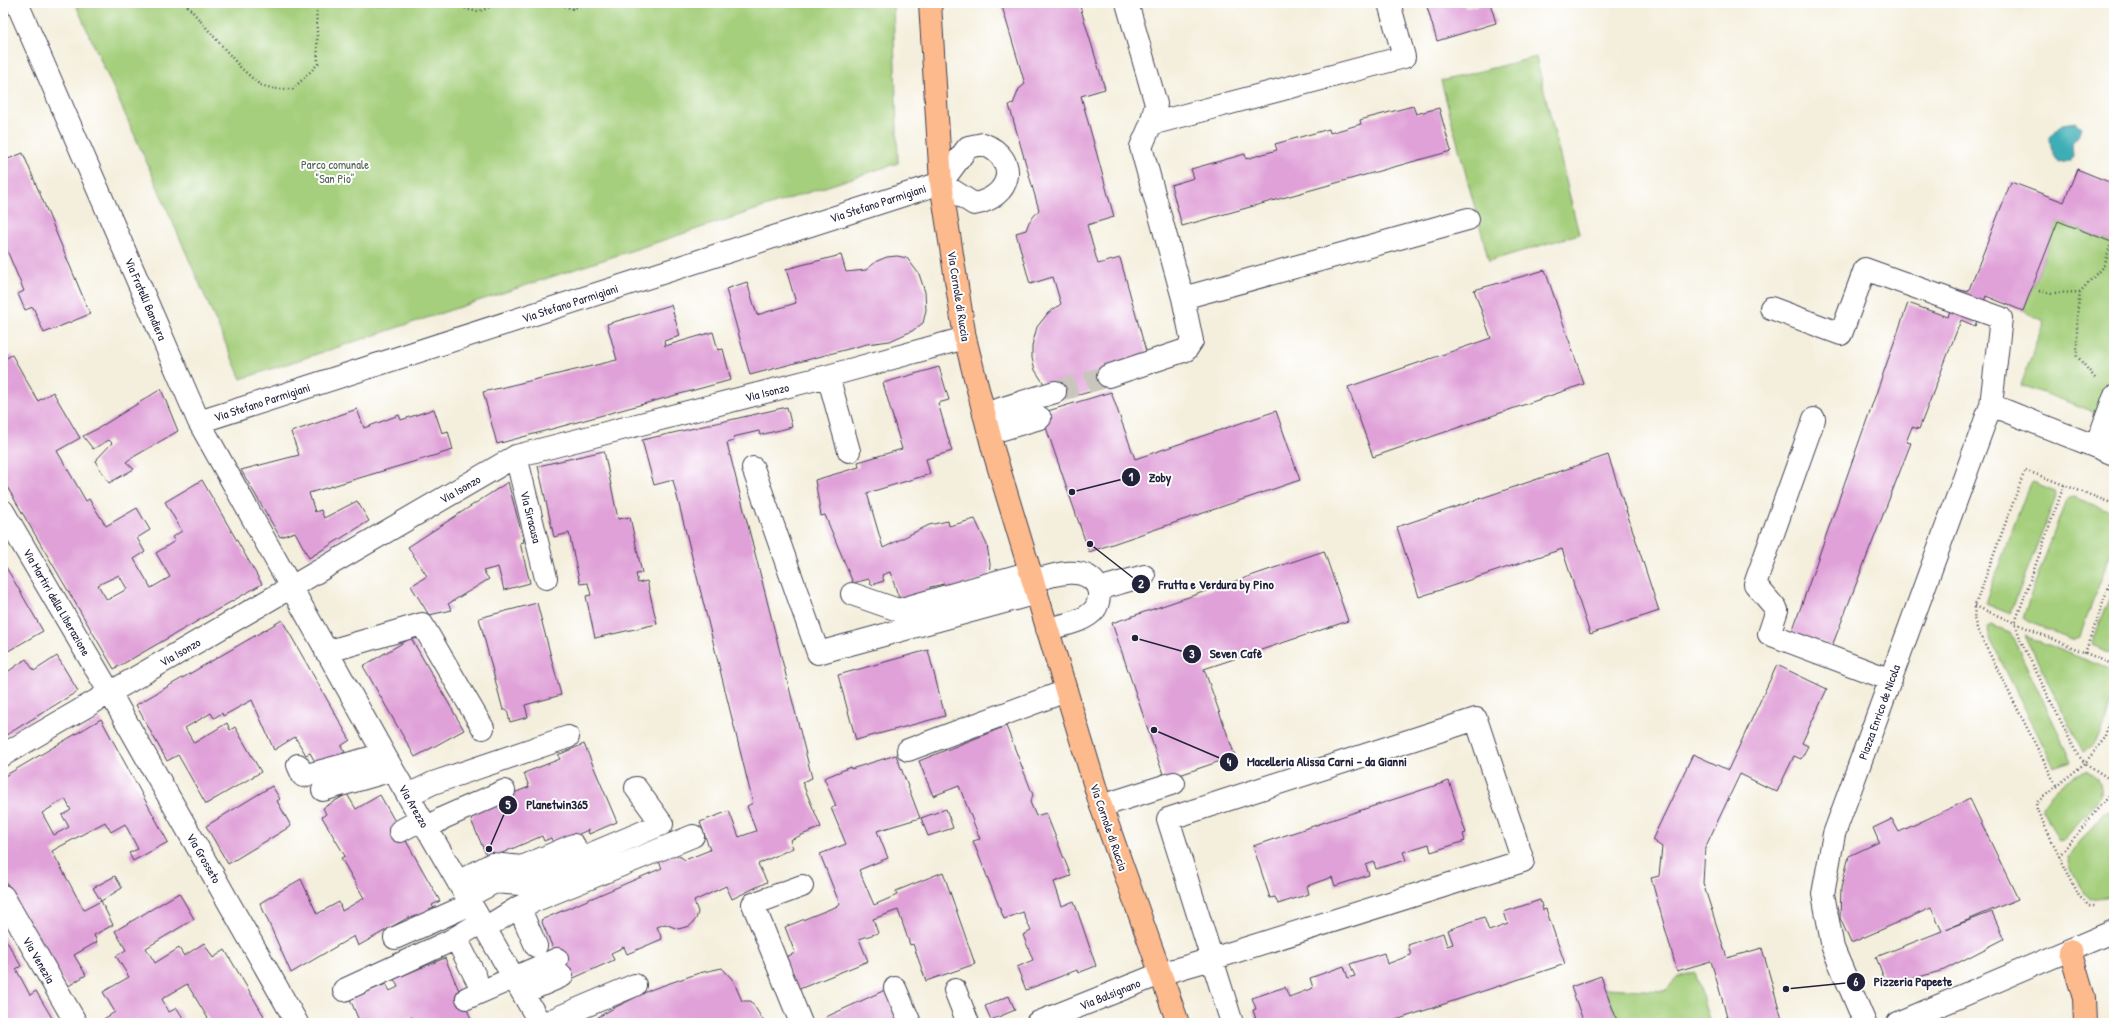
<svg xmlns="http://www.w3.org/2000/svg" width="2117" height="1026" viewBox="0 0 2117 1026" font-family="'Patrick Hand',sans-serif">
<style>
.green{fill:#a5cf7b;stroke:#64785b}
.water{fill:#3daeb5;stroke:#306878}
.building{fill:#e0a1d8;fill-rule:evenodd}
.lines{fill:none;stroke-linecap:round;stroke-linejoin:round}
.minor-tunnel{stroke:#cac6bd;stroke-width:22;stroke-dasharray:22 11;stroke-linecap:butt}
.minor-casing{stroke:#424153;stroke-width:24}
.major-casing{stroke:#424153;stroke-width:24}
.path{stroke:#424153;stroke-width:2.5;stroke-dasharray:1 3;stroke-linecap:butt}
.minor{stroke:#fff;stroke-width:22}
.major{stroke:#fcba8d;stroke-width:22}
.labels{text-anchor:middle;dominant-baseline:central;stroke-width:4;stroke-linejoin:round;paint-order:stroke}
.park-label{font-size:12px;fill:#505f51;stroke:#fff}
.street-label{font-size:12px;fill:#22223b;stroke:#fff}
.leader{fill:none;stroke:#22223b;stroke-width:1.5}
.callout-dot{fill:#22223b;stroke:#fff;stroke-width:1.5}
.mark-label{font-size:12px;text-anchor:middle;font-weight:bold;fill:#fff}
.callout-label{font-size:13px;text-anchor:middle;font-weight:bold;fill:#22223b;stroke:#fff;stroke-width:4;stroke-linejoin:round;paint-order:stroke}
</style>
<rect width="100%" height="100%" fill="#fff"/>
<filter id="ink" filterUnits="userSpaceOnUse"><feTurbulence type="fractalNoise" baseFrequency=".025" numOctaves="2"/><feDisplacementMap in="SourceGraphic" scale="8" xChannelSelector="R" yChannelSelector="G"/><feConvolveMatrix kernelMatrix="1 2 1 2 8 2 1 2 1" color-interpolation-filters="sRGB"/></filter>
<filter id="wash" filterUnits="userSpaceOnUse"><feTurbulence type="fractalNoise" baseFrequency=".012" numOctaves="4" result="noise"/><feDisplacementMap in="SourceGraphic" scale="16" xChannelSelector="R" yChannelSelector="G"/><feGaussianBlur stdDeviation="0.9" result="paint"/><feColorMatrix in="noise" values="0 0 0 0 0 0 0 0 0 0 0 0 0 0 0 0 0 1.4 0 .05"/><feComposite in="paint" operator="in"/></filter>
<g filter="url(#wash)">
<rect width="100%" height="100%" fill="#f4efdd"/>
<!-- green -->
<path class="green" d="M75 3H893L898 163 241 379 147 163Z
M1536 57 1579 234 1489 261 1441 81Z
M2058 221 2114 243V419L2021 385 2044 321 2023 311Z
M2033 482 2055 491 2056 496 2011 612 2008 613 1986 604V600L2029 485Z
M2073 497 2114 512V544L2080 636 2072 639 2031 623 2023 617 2065 502 2068 498Z
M2114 585V655L2092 645Z
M1991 625 2010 632 2072 761 2054 767 1991 641 1987 627Z
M2025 636 2114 671C2114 691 2107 729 2093 745 2091 748 2086 750 2083 752Z
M2086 771C2096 776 2103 785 2101 796L2062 842 2058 840 2043 810V805C2051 792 2070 775 2086 771Z
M2114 809V896L2090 899C2080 889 2070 871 2068 857L2101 815Z
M1695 972 1710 1023H1618L1605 988 1664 991 1678 977Z"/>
<!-- water -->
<path class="water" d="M2075 122 2081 127 2078 136 2072 143 2073 157 2070 161 2059 163C2053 155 2050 147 2050 137L2062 124Z"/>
<g id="blocks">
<!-- building -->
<path class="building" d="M1001 3H1079L1105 89 1081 96 1114 217 1087 225 1098 264 1120 258 1147 355 1102 373 1107 387 1061 400 1052 389 1044 384 1035 370 1032 358V346L1037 327 1048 313 1061 304 1053 277 1030 284 1016 233 1026 230 1029 222 1039 210 1009 105 1013 104 1019 89 1025 84Z
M1426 3H1464L1465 8 1490 3 1496 23 1437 41Z
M1413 106 1416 114 1439 108 1451 151 1182 226 1171 185 1194 178 1191 169 1245 154 1246 159 1277 150 1275 144 1329 129 1330 133 1361 124 1360 120Z
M23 153 90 314 44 333 33 307 25 310 18 294 24 291 3 241V161Z
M2077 169 2114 184V243L2058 221 2023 311 1986 296 1975 326 1961 320 1919 429 1912 427 1906 442 1911 443 1832 646 1792 632 1908 303 1948 317 1957 289 1968 292 2011 182 2064 202Z
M841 255 846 272 866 270 877 261 887 257 897 256 907 258 919 274 925 292 926 310 923 323 912 331 890 341 867 344 750 375 726 289 747 282 757 315 796 303 786 269Z
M1545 270 1584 384 1373 457 1348 387 1491 338 1474 290Z
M671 305 680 336 664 341 665 346 713 332 718 350 723 349 731 380 497 444 483 392 617 360 607 324Z
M12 355 38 401 53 392 80 438 57 451 86 501 89 499 106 526 137 508 150 530 137 538 145 552 134 559 151 588 170 577 156 553 175 541 172 537 182 531 165 502 202 480 262 584 114 669 3 480V360ZM119 575 127 589 107 600 98 585Z
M939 367 949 400 938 403 952 451 926 459 930 474 867 493 883 548 929 525 948 521 949 526 975 519 987 545 990 564 989 577 946 591 944 584 930 587 932 595 900 601 890 572 882 575 884 581 871 585 869 579 853 583 825 515 821 516 815 480 859 467 858 462 902 449 883 383Z
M161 389 178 431 130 459 126 462 134 469 109 483 95 461 112 443 109 440 93 449 83 436 97 429Z
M1111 392 1135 459 1276 411 1300 480 1089 552 1041 413Z
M787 407 792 427 760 435 759 431 733 437 734 441 727 443 812 778 802 782 821 827 790 840 793 848 758 864 767 882 732 899 726 886 694 901 698 912 696 919 690 926 678 929 665 924 657 927 662 939 627 954 624 947 611 953 614 960 567 981 541 920 662 868 658 860 668 856 681 857 685 860 710 850 700 822 729 811 739 837 756 831 747 806 753 803 673 480 654 485 642 440Z
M357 409 364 428 399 415 401 420 434 409 442 433 448 431 453 450 309 493 315 512 321 510 324 518 357 501 369 521 309 558 295 532 280 537 241 470 299 455 291 432Z
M604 451 618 519 630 517 642 573 636 574 638 583 647 581 657 624 595 638 586 596 591 595 588 583 580 584 569 533 554 537 538 466Z
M1608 455 1659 611 1590 634 1562 549 1419 597 1397 527Z
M508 482 524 542 520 543 530 583 504 590 498 567 483 571 489 579 448 604 452 610 429 615 411 586 427 576 408 547Z
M1324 551 1348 621 1204 669 1235 756 1165 780 1112 623Z
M3 562 43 631 3 654Z
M537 603 561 695 525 705 528 717 510 722 507 710H503L479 618Z
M282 620 350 740 341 746 345 752 318 767 310 753 306 755 295 737 274 750 252 700 223 716 222 713 214 718 211 713 185 728 194 743 227 723 230 730 235 727 261 772 206 804 178 755 167 761 136 705Z
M411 638 464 730 415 757 363 666Z
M928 650 945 716 856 740 838 675Z
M57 656 78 691 3 737V675L26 659 34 671Z
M1777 665 1827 689 1802 743 1808 746 1801 759 1794 756 1777 792 1740 774 1705 848 1703 883 1727 958 1762 948 1783 1023H1729L1711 961 1677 971 1651 878 1659 876 1662 847 1652 840 1693 754 1728 770Z
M101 719 168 842 133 861 129 853 138 849 125 824 111 832 105 822 52 851 84 910 101 901 113 925 94 935 97 942 74 955 86 975 67 987 3 877V777ZM65 799 71 810 62 815 69 827 54 835 42 813Z
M1006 726 1033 795 1030 802 1036 816 1046 813 1071 876 1054 882 1062 906 1074 901 1096 966 1078 973 1077 970 1026 990 1017 967 1033 960 1023 935 1031 931 1023 912 1004 919 973 841 980 839 959 786 933 796 919 761Z
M584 744 617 822 589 834 588 830 554 845 551 838 544 841 542 836 488 859 471 820 476 808 529 787 524 773 560 759 558 755Z
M896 755 920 818 877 831 888 858 859 870 874 905 897 895 896 891 943 872 975 964 926 981 913 944 910 945 898 910 873 919 878 933 859 939 868 961 797 990 784 958 795 953 785 927 840 905 820 854 846 844 831 808 836 806 824 778 851 767V769Z
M1449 781 1466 833 1463 834 1465 841 1431 852 1429 844 1403 852 1406 860 1376 869 1374 862 1366 865 1369 875 1335 886 1332 877 1307 886 1309 894 1278 904 1275 897 1270 898 1253 846Z
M272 786 280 799 277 801 291 826 228 864 206 826Z
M347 794 356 809 380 795 440 901 432 905 436 913 414 926 409 917 358 946 354 936 291 973 260 903 301 879 317 914 339 902 342 911 364 898 341 858 345 856 322 817 326 814 323 808Z
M1970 799 2018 899 1946 929 1992 912 2004 939 1944 970 1887 986 1876 957 1942 931 1931 908 1851 943 1840 918 1841 888 1849 856 1879 842 1873 828 1892 819 1899 832Z
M946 809 953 828 928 836 921 818Z
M115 876 122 888 101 901 93 888Z
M179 893 194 919 146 948 155 963 179 948 184 956 204 943 213 958 225 950 264 1016 253 1023H204L209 1020 187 984 162 999 169 1012 177 1008 186 1023H103L102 1020 115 1012 103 992 129 977 116 956 126 950 115 931Z
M1540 900 1543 910 1546 909 1565 964 1387 1023H1257L1253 1010 1256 1009 1252 998 1285 987 1289 997 1313 988 1310 978 1344 966 1348 978 1355 976 1350 964 1384 953 1387 964 1411 955 1408 945 1443 933 1447 946 1453 944 1448 930 1484 917 1489 931 1508 924 1504 912Z
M3 935 21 966 16 969 30 995 36 991 55 1023H3Z
M445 958 472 1021 466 1023H415L412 1017 401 1021 402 1023H360L350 999 386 984 390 991 398 987 394 979Z
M722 968 733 980 742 1001H751L765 1023H594L598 1017 614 1008 650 990 699 973Z
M1601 976 1605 988 1618 1023H1584L1571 987Z
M885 990 900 1023H822L828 1020 826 1017Z
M1009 996 1015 1010 991 1020 985 1006Z"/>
</g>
</g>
<g filter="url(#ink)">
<use href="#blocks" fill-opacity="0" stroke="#424153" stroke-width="1"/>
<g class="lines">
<!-- minor-tunnel -->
<path class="minor-tunnel" d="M1055 392 1108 376"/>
<!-- minor casing -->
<g class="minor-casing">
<path id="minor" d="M17 3 199 422 393 770 540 1023
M1127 3 1156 104 1151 124 1141 147 1183 298 1468 219
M1151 124 1404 57 1389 3
M983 144C1021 159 1011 198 974 204L941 183 968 147Z
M1771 308 1841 334 1865 269 2001 318 1991 405 1834 834 1823 894 1833 948 1865 1023
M828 376 849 451
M1108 376 1186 350 1192 341 1183 298
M1991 405 2114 454
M984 414 1055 392
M1814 419 1755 584 1777 610 1769 634 1891 680
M199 422 941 183
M989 433 1040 418
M2096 447 2114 397
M516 456 546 578
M753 468 818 653 1037 593
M3 511 110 693 297 1023
M1034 581C1052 575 1087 563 1098 588 1100 594 1099 603 1095 609 1085 622 1062 625 1047 629
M1098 589 1144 576
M852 594 898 610 1031 572
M326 652 422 624 483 728
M908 750 1066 691
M3 755 516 456 828 376 965 338
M298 765 303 776 384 754
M323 790 393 770
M408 795 433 783 568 737
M1101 806 1174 783
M427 829 443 818 504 791
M400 831 422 819
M458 882 492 864 522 867 574 845
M3 896 76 1023
M467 897 495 882 520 884 662 824 636 788
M519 907 536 946
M485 928 519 907 693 836
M395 938 471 904
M456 938 476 978
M895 988 910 1023
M344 990 450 941 482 922
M955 990 968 1023
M523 993 562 976
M467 998 557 959
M545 1023 635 985
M801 1023 753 904 802 886
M1037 1023 1160 974 1212 959 1523 861 1476 719 1168 819 1232 1023
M1898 1023 2114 931"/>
</g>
<!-- major casing -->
<g class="major-casing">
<path id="major" d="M930 3 941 183 965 338 993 449 1101 806 1178 1023
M2070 951 2084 998 2085 1023"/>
</g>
<!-- path -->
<path class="path" d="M185 3 241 68 260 85 276 89H293L318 64 316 3
M459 3C470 15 484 12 495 3
M557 3 573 9 584 3
M2039 291 2052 293 2080 292
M2095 378 2077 356V315L2080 292 2105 264 2110 246
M2064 485 2015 623 2021 641 2077 754 2085 763 2036 803 2037 810 2079 896 2089 906H2097
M1975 606 2114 665
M2085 653 2114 572
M2114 704 2104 739 2085 763 2114 782
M2056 785 1978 631 1974 619 1975 606 2025 470 2114 504
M2059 856 2114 789"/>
<!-- minor -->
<use href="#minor" class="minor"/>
<!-- major -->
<use href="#major" class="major"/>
</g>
</g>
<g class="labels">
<!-- park labels -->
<g class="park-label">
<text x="335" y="164">Parco comunale<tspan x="335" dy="14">"San Pio"</tspan></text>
</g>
<!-- street labels -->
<g class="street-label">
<text transform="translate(878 203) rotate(-18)">Via Stefano Parmigiani</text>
<text transform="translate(959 296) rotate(81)">Via Cornole di Ruccia</text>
<text transform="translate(146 299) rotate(67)">Via Fratelli Bandiera</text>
<text transform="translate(570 303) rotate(-18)">Via Stefano Parmigiani</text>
<text transform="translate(767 392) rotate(-14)">Via Isonzo</text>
<text transform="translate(262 402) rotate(-18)">Via Stefano Parmigiani</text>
<text transform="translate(460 489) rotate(-30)">Via Isonzo</text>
<text transform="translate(531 517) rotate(76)">Via Siracusa</text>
<text transform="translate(57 602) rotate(60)">Via Martiri della Liberazione</text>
<text transform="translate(180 652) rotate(-30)">Via Isonzo</text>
<text transform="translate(1879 712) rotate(-70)">Piazza Enrico de Nicola</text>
<text transform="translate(414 806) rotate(60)">Via Arezzo</text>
<text transform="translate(1109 827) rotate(71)">Via Cornole di Ruccia</text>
<text transform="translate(204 858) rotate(60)">Via Grosseto</text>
<text transform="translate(39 960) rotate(60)">Via Venezia</text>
<text transform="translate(1110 994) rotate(-22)">Via Balsignano</text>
</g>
</g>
<!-- callouts -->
<path class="leader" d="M1072 492L1131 477M1090 544L1141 584M1135 638L1192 654M1154 730L1229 762M489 849L508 805M1786 989L1856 982"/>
<g class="callout-dot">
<circle cx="1072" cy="492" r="4"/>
<circle cx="1090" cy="544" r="4"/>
<circle cx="1135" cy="638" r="4"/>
<circle cx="1154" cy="730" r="4"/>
<circle cx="489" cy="849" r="4"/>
<circle cx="1786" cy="989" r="4"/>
<circle cx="1131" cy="477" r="10"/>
<circle cx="1141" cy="584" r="10"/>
<circle cx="1192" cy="654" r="10"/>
<circle cx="1229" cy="762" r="10"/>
<circle cx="508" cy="805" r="10"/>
<circle cx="1856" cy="982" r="10"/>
</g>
<g class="mark-label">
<text x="1131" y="481">1</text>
<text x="1141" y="588">2</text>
<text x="1192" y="658">3</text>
<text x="1229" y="766">4</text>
<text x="508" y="809">5</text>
<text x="1856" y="986">6</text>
</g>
<g class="callout-label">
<text x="1160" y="482">Zoby</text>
<text x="1216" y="589">Frutta e Verdura by Pino</text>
<text x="1236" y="658">Seven Cafè</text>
<text x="1327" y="766">Macelleria Alissa Carni - da Gianni</text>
<text x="557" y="809">Planetwin365</text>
<text x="1913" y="986">Pizzeria Papeete</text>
</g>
<!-- margin -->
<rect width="2117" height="1026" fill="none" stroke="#fff" stroke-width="16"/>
</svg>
